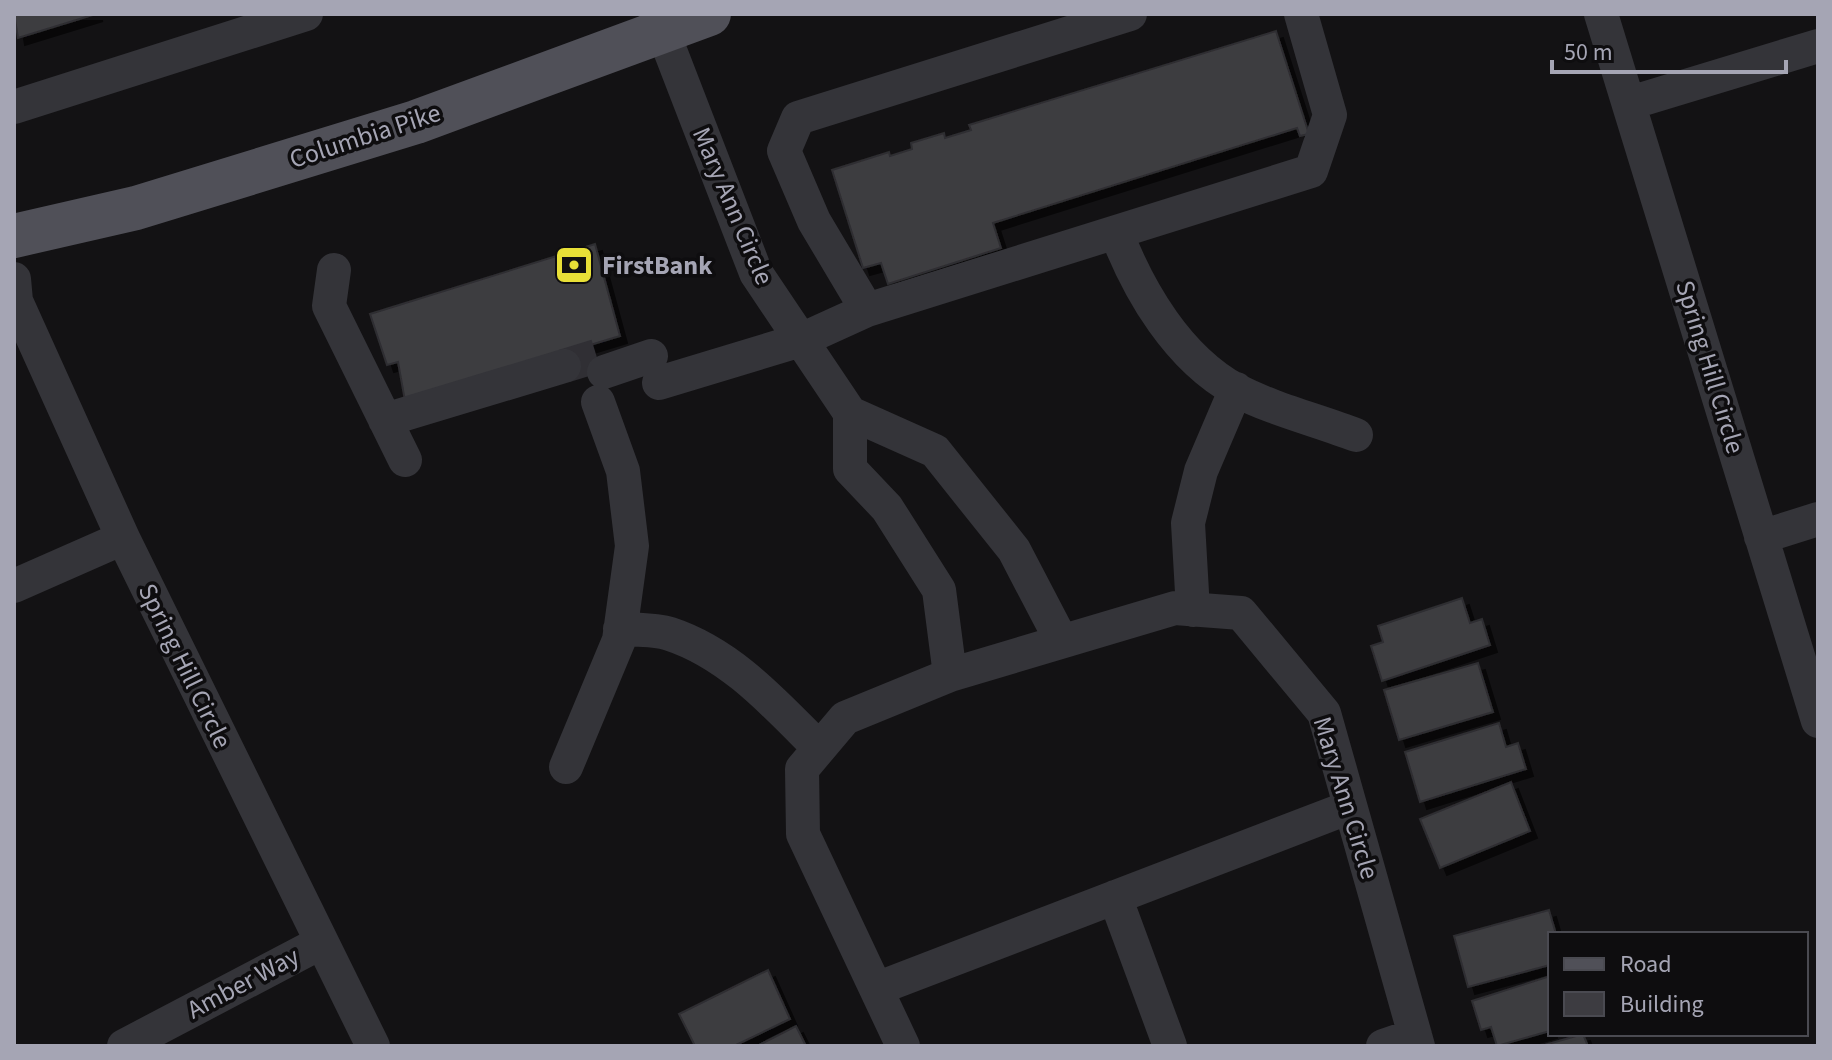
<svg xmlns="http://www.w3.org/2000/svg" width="1832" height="1060" viewBox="0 0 1832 1060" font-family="'Source Sans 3',sans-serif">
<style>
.building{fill:#3d3c41;stroke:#2e2d30;stroke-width:2;filter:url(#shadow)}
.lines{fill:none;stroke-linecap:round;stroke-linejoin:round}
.minor-tunnel{stroke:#302f34;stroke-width:34;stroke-dasharray:34 17;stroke-linecap:butt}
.minor{stroke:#343439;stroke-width:34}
.major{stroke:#505058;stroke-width:44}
.labels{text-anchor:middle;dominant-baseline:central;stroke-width:7;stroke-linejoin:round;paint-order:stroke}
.street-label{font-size:26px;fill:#a5a5b4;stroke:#0e0d0f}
.poi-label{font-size:26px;font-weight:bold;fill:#a5a5b4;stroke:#0e0d0f;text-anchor:start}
</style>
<defs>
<filter id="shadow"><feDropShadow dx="7" dy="7" stdDeviation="0" flood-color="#0009"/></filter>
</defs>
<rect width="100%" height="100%" fill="#131214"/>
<!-- building -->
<path class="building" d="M14 14H96L18 38Z
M1276 31 1309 134 1300 136 1297 128 993 223 1001 248 888 284 881 263 863 268 832 170 889 152 890 156 912 149 911 143 944 133 945 138 971 130 969 125Z
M595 244 620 336 405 401 398 362 387 365 370 314Z
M1462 598 1470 623 1482 619 1490 645 1382 681 1371 646 1383 642 1378 626Z
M1478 663 1493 712 1399 740 1384 690Z
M1499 723 1506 747 1518 743 1526 769 1420 802 1405 752Z
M1511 782 1530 831 1440 868 1420 819Z
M1549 910 1556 934H1550V965L1468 987 1454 936Z
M768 970 790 1019 734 1046H695L679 1014Z
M1550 976V1031L1497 1046 1491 1027 1481 1030 1472 1001Z
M796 1026 806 1046H757Z
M1583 1034 1588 1046H1541Z"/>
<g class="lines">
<!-- minor-tunnel -->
<path class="minor-tunnel" d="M564 366 600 355"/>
<!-- minor -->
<path class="minor" d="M656 14 756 273 850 413
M1601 14 1818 721
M1630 103 1818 46
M14 107 306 14
M1116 232C1139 292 1178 358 1236 390 1272 409 1317 420 1356 435
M334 270 329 306 405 460
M14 279 16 301 123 538 373 1046
M867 310 814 221 784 151 798 118 1130 14
M604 372 651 356
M659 383 801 340 867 310 1311 171 1330 115 1301 14
M385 420 564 366
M1761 537 1818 519
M14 586 123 538
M1193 610 1188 523 1201 471 1236 389
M620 629C636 630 655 629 670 634 731 654 776 705 819 748
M950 675 939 590 887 508 850 469V413L935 451 1014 550 1061 640
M566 767 619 640 632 546 623 471 598 402
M1115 897 1170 1046
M876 989 1350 807
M124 1046 320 943
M903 1046 803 834 802 769 845 718 950 675 1175 608 1241 613 1324 713 1418 1046
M1383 1046 1415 1035"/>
<!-- major -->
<path class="major" d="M14 236 136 208 416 122 709 14"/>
</g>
<!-- icons -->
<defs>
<g id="bank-square" transform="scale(2)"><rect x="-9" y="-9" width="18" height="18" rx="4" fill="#e8e037" stroke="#0e0d0f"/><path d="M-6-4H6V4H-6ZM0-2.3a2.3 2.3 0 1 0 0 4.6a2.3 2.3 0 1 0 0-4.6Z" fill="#111"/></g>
</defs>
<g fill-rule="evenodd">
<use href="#bank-square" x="574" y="265"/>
</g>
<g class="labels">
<!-- street labels -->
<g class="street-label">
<text transform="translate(365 136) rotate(-18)">Columbia Pike</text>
<text transform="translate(733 206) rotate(67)">Mary Ann Circle</text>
<text transform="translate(1710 367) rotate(73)">Spring Hill Circle</text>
<text transform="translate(185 666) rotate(64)">Spring Hill Circle</text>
<text transform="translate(1346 798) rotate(73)">Mary Ann Circle</text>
<text transform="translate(243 983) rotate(-28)">Amber Way</text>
</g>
<!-- poi labels -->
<g class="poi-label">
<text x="602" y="265">FirstBank</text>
</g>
</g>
<!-- border -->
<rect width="1832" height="1060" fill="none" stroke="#a5a5b4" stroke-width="32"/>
<!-- legend -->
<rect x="1548" y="932" width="260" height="104" fill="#0e0d0f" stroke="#4a4a51" stroke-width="2"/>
<rect x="1564" y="958" width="40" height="12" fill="#505058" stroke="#4a4a51" stroke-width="2"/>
<text x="1620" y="972" font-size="24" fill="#a5a5b4">Road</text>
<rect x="1564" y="992" width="40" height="24" fill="#3d3c41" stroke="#4a4a51" stroke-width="2"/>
<text x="1620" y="1012" font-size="24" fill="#a5a5b4">Building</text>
<!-- scale -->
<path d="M1552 60v12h234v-12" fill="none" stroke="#a5a5b4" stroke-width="4"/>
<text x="1564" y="60" font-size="24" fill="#a5a5b4" stroke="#0e0d0f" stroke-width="6" paint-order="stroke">50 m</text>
</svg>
